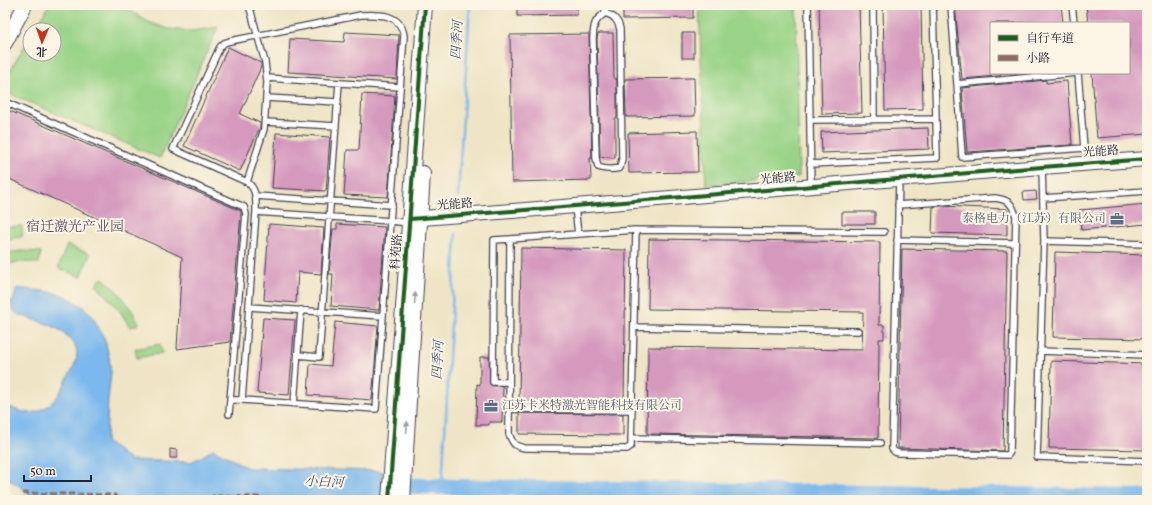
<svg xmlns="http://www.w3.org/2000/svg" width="1152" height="505" viewBox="0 0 1152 505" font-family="Vollkorn,'Noto Serif SC',serif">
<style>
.green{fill:#99d387;stroke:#5e7a61}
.water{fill:#7ab8ed;stroke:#4e6d94}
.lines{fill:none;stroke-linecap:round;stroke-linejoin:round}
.stream{stroke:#7ab8ed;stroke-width:2.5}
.river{stroke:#7ab8ed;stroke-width:16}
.building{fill:#d599be}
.service-casing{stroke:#413f50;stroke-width:8}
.tertiary-casing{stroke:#413f50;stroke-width:16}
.service{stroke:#fff;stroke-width:5.5}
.tertiary{stroke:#fff;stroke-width:14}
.quiet{stroke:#8d6e63;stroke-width:3;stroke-dasharray:6 3;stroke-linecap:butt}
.cycleway-casing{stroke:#fcf5e5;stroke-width:6}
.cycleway{stroke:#1b5e20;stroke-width:4}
.oneway{fill:#9c9ca7}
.labels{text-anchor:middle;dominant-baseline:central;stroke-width:4;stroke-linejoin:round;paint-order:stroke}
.street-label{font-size:12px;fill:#22223b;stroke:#fcf5e5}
.service-label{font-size:12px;fill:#4e5e75;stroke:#fcf5e5;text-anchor:end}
.water-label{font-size:13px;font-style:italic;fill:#415679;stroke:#fcf5e5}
.quarter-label{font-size:14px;fill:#614c69;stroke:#fcf5e5}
</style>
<rect width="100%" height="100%" fill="#fcf5e5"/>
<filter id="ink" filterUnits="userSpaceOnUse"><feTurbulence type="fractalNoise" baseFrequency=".025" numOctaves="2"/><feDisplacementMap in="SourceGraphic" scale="8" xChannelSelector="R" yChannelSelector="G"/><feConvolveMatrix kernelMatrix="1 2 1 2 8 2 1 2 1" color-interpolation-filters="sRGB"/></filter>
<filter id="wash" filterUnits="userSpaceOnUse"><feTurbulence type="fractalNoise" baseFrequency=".012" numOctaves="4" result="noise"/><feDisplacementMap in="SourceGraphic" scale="16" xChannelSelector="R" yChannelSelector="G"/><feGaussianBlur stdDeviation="0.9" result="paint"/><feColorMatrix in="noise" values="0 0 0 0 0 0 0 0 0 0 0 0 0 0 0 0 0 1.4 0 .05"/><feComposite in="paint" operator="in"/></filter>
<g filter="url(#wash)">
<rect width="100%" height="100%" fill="#efe5c6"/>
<!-- green -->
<path class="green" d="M49 5H123L132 12 148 22 169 29 192 31 218 27 160 158 5 92V79L30 37V54H54V30H34Z
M699 5H796L799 177 706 185Z
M22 226V237L5 239V227Z
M67 245 90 254 81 277 58 268Z
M21 251 41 252 39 263 22 262 5 264V253Z
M102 278C119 291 130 305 139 324L130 327 120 311 96 285Z
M160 344 162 353 137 358 135 349Z"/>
<!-- water -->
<path class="water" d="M17 288 50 292 66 296 84 308 92 315 105 340 109 357 111 373 108 400 106 442 130 460 191 462 203 456 213 449 248 468 382 471 381 500 31 499C25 490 17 482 5 479V405C18 410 28 417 43 409 56 402 62 390 68 377 72 370 77 362 77 354 77 347 74 343 69 338 59 327 46 323 32 319 27 317 22 316 18 314 13 311 11 306 10 301H13Z"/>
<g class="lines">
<!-- stream -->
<path class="stream" d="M458 196 470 5
M442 487 456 234"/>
<!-- river -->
<path class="river" d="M389 485 457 487 1147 497"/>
</g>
<g id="blocks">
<!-- building -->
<path class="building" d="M517 5H577V15L517 16Z
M623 5H693V18L623 19Z
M819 5H859L862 113 822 114Z
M883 5H921L923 109 885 110Z
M955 5H1061L1063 23H991V73H1031L962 79Z
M1086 5H1147V134L1097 138 1092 73H1129V23H1088Z
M345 32 399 35 397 79 288 72 290 39 344 42Z
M600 33H613L614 79H617V117L615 118V158L600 157 597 39 598 34Z
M682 33H694V58H682Z
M589 34 592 158H590L591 180 512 182 510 35Z
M228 47 261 63V67L240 114 260 123V127L240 171 184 146Z
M694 78 695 116 626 117 625 79Z
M1046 80V83L1067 81 1072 145 967 152 962 88Z
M362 94 395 96 388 197 344 195 347 150H359Z
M10 111 241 211V214L230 342 177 349 182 257 5 177V119Z
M928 128 929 149 822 153 821 132Z
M697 131 698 172 629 173 628 133Z
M276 133 330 137 326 191 272 188Z
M1036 191 1037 199 1024 200 1023 192Z
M1147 204V224L1081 230 1079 210Z
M940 206 1007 209V235L932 233 933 207Z
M842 212H875V224H842Z
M269 224 324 228 321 274 298 272 296 303 264 300Z
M337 224 385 227 379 310 331 306 333 274H329L333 229H337Z
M649 239 880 242 879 325H884V339H879L878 438 647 434 648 347 862 350 863 312 648 309Z
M521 248 626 250 624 402H623V406L519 405Z
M902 249 1007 251 1003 451 898 448Z
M1055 252 1147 255V339L1053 337Z
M263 318 295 320 289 395 257 393Z
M335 322 378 326 372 400 308 395 310 364 331 366Z
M480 357H489L490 384 493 386H503L502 422H489V425H476L477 384 480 385Z
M1051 361 1147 364V450L1049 448Z
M519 413 623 414V435L519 434Z
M170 449 177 450V458H170Z"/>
</g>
</g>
<g filter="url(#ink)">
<use href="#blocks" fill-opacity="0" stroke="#413f50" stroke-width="1"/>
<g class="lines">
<!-- service casing -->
<g class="service-casing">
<path id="service" d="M605 5V13
M808 5 811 187
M873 5 874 119
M951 5 957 84
M1072 5 1074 23
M605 13C614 16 618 20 620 29L622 159 620 168C612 170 606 170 598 167L596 158 593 39C594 25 593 22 605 13Z
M1078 73 1084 148 962 157 957 84 1078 73
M267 78 400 87
M266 98 338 102
M5 102 244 207 246 214 230 400H242
M810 120 936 119
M265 122 336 126
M810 164 937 158 933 5
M1042 167 1044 241 1037 457 1147 461
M247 182 264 129 267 82 265 62 249 5
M255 196 392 205
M1043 198 1147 191
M898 205 995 198C1009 200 1012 203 1016 216L1010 452 1008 455 899 453 895 452 892 449 899 180
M575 207 578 234 510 239 509 434C513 444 514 446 525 448L627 449 631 446 636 230 578 234
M256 212C256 201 257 189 247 182L173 149 220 47 224 43 230 41 361 15C378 14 401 13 404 36L376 409 242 400 256 212 391 221 409 223
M636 230 884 232
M897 240 1015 243
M1044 241 1147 244
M249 307 383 316
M634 327 858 331
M1040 351 1147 355
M298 355 319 357 339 83
M509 382H493L494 240 510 239
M294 404 301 310
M509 409 632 410
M229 414 230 400
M631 438 880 443"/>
</g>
<!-- tertiary casing -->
<g class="tertiary-casing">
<path id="tertiary" d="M5 43 25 5
M410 219 575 206 1042 167 1147 159
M389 500 425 5
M403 500 423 173"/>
</g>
<!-- service -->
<use href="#service" class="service"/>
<!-- tertiary -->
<use href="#tertiary" class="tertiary"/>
<!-- quiet -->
<path class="quiet" d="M23 493 115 495 118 500
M211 500 213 496 261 497 267 500"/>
<!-- cycleway casing -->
<g class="cycleway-casing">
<path id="cycleway" d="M410 219 575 206 1042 167 1147 159
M389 500 425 5"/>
</g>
<!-- cycleway -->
<use href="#cycleway" class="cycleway"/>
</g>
<!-- one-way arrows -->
<defs><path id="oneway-solid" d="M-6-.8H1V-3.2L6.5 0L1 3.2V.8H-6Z"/></defs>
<g class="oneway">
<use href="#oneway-solid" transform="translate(415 298) rotate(-86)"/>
<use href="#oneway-solid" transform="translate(407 427) rotate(-86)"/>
</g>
</g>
<!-- icons -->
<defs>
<g id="office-bare" transform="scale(1.08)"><path d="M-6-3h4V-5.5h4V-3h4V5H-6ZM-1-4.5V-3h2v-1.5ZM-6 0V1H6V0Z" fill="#5c6f8a" stroke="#fcf5e5" stroke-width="2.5" paint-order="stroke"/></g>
</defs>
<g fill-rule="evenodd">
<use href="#office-bare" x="1117" y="219"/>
<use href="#office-bare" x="491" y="406"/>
</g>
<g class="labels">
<!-- street labels -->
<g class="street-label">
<text transform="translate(1101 152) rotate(-4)">光能路</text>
<text transform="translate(778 179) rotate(-5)">光能路</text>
<text transform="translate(455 205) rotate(-4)">光能路</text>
<text transform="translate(397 252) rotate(-86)">科苑路</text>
</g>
<!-- service labels -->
<g class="service-label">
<text x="1106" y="219">泰格电力（江苏）有限公司</text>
<text x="502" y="406" text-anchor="start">江苏卡米特激光智能科技有限公司</text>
</g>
<!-- water labels -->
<g class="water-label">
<text transform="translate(458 40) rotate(-87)">四季河</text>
<text transform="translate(439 360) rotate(-87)">四季河</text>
<text transform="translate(324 483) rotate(2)">小白河</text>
</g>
<!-- quarter labels -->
<g class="quarter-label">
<text x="75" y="227">宿迁激光产业园</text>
</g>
</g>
<!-- margin -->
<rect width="1152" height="505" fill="none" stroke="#fcf5e5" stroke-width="20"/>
<!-- legend -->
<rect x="990" y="22" width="140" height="52" fill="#fcf5e5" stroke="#a5a1a1"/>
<rect x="998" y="35" width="20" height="6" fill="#1b5e20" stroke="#a5a1a1"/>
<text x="1026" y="42" font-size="12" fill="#22223b">自行车道</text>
<rect x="998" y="55" width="20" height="6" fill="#8d6e63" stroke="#a5a1a1"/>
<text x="1026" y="62" font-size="12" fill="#22223b">小路</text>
<!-- north arrow -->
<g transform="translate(42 42) rotate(182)"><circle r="19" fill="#fcf5e5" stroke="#a5a1a1"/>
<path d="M0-3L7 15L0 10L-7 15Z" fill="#c8321e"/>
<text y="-6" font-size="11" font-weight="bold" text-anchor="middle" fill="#22223b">北</text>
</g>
<!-- scale -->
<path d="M24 475v6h67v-6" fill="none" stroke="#22223b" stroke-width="2"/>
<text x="30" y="475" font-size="12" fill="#22223b" stroke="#fcf5e5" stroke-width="3" paint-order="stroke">50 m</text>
</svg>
